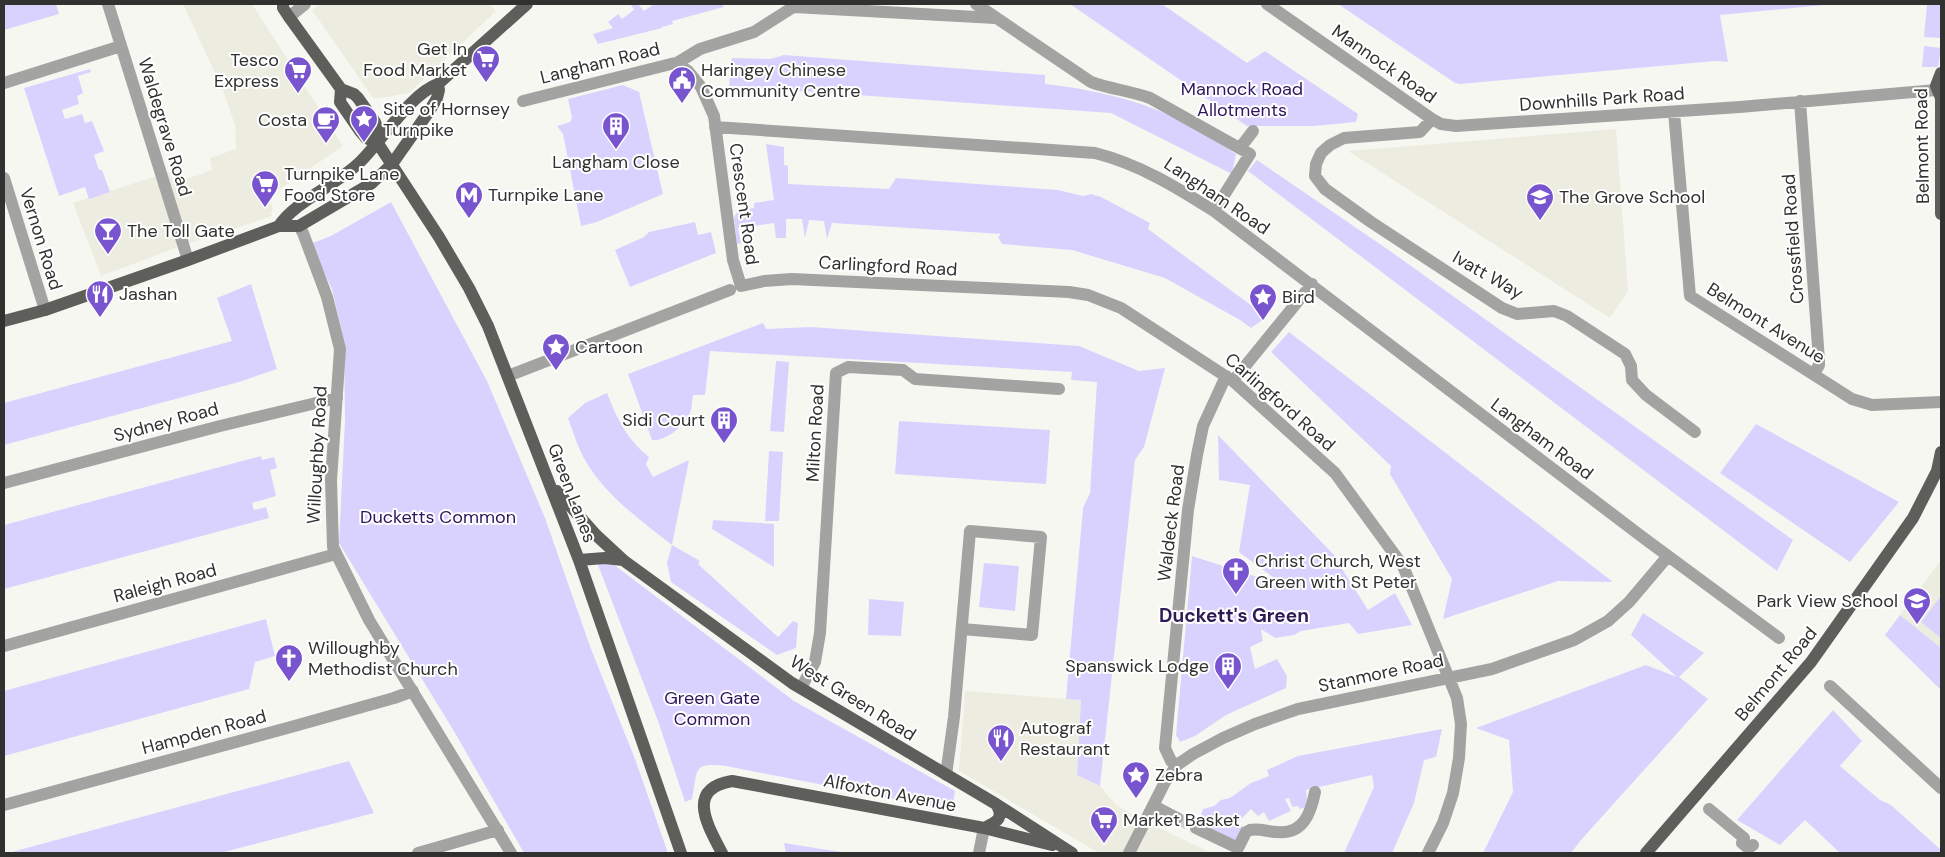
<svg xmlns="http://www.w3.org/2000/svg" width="1945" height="857" viewBox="0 0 1945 857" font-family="'DM Sans',sans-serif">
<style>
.built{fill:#edece0}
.green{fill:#dad2fe}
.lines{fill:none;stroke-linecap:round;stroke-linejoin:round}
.minor-tunnel{stroke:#cfcfcb;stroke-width:12;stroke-dasharray:12 6;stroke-linecap:butt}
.minor{stroke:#a3a3a1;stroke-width:12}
.major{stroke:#5e5e5b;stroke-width:12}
.labels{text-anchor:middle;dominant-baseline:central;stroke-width:4;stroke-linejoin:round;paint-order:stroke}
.poi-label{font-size:18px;fill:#31312f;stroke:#fff;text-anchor:start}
.street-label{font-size:18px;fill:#31312f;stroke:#fff}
.park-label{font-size:18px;fill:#2e155e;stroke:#fff}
.neighbourhood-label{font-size:19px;font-weight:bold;fill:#2d1b55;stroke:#fff}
</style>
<rect width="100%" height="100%" fill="#f7f7f2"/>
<!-- built -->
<path class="built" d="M183 4H252L343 146 268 197 273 208 271 213 272 216 173 249 101 276 73 203 169 172 173 182 199 175 212 169 210 158 236 149 235 125 222 88Z
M321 4H490L496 11 409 93 380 98H373L312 10Z
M1616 129 1628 291 1610 318 1348 151Z
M1941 560V690L1885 635Z
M965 691 1081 700 1077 775 1100 786 1116 805 1135 816 1211 853H1099L959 771Z"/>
<!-- green -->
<path class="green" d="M4 4H56L59 14 4 30Z
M632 4H638L644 11 654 4H722L724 7 672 21 673 24 662 27V28L598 44 593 34 613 28 608 22 618 14 622 19 634 10 631 5Z
M1070 4H1162L1247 63 1265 51 1358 114 1356 122 1314 126H1247Z
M1338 4H1835L1720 15 1728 62 1715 61 1460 84 1455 83Z
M1927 4H1941V38L1924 37Z
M1924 46 1941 48 1938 67H1922Z
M784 55 1045 75V84C1089 89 1133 98 1173 117 1195 127 1215 141 1236 154L1232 174 1111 113 729 86 732 58 770 59Z
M90 69 91 72 78 76 83 93 77 96 79 104 62 110 65 119 82 114 85 123 92 121 104 151 94 155 99 170H102L110 192 89 199 85 187 59 196 24 88Z
M623 85 639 92 663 194 597 222 581 226 563 134 557 126 570 122 572 118 568 99Z
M766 144 784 147V165L788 166V184L889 189 896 178 1058 190 1083 196 1091 194 1101 197 1150 223 1148 229 1267 317 1251 328 1240 320 1165 278 1072 250 1002 244 998 237 1001 234 832 223 827 239 824 221 809 220 805 238 802 219H786V238H776L774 223 738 228 741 243 737 244 734 218 738 210 754 208V203L774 200Z
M1257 160 1393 253 1793 540 1777 571 1248 171Z
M391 202 487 381 545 518 591 649 635 759 668 853H524L455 733 339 543 345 420 344 341 332 289 310 244 331 236Z
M695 222 698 235 711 232 716 253 630 287 615 250 644 237 649 232Z
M251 284 277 369 239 382 4 445V403L232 341 217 298Z
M763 323 766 329 811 327 1079 346 1139 371 1165 368 1144 447 1135 460 1100 786 1077 775 1081 700 1066 699 1083 508 1090 493 1097 382 1071 380 1072 372 710 351 705 395H693C692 400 692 405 691 410 687 424 666 442 652 440L628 374Z
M1289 332 1613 582 1558 581 1443 619 1452 579 1390 474 1391 466 1271 352Z
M776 361 789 362 784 432 770 431Z
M607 393C617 419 627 439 649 457L646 464 653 477 689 460 672 545 700 561 698 564 778 637 793 621 798 623 796 648 777 655 671 582 667 563 672 545C643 522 611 500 590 468 580 454 574 435 568 418L585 403Z
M899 421 1050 430 1046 484 895 474Z
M1756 424 1899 502 1850 562 1720 473Z
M1218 435 1338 559 1339 564 1368 610 1395 593 1412 625 1358 634 1349 623 1301 631 1294 635 1275 638 1261 629 1263 641 1250 647 1255 669 1277 659 1287 676 1286 688 1226 715 1195 736 1180 742 1176 735 1192 556 1285 586 1239 552 1250 485 1219 480Z
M769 451 783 452 779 521H765Z
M261 456 262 460 274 457 277 468 270 470 276 496 252 503 254 510 266 507 269 518 4 589V525Z
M713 520 774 524V567L712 529Z
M602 563 613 564 794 701 955 791 952 810 726 766C692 762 698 769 692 799L685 802 658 721 598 565Z
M984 563 1019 566 1015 611 979 607Z
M1941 596V638L1921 622Z
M869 599 904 602 901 636 868 635Z
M1643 613 1704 653 1679 677 1708 699 1581 840 1571 853H1483L1513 792 1509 740 1476 728 1646 665 1677 677 1631 635Z
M1900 615 1941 648V690L1885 635Z
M266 619 275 656 255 662 249 689 4 756V691Z
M1833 710 1862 741 1840 766 1880 800 1891 805 1941 850V853H1840L1805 820 1780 845 1737 820Z
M1442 729 1436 757 1424 760 1414 803 1392 853H1344L1374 787 1372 775 1306 790 1308 807 1300 809 1298 806 1292 807 1289 798 1285 799 1291 811 1269 821 1264 812 1258 816 1251 809 1238 822 1244 828 1237 842 1198 824 1203 809 1214 806 1221 800 1230 798 1251 783 1269 776 1267 770 1298 756Z
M349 761 374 813 220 853H8Z
M784 843 847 853H786Z"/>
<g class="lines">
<!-- minor-tunnel -->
<path class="minor-tunnel" d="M1177 818 1196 828"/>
<!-- minor -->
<path class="minor" d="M108 4 188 260
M976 4 1091 82C1110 89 1131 91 1150 98L1250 154 1214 211
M1267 4 1432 119 1441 124 1456 126 1740 107 1936 90
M794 7 995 18
M289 17 305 4
M677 63 700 49 754 32 798 4
M4 83 121 46
M523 101 671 64 677 63 688 71 701 87 714 116 733 260 741 286 764 281 792 279 1069 292 1088 295 1121 308 1233 381 1335 473 1403 566 1457 698 1461 724 1459 758 1453 793 1443 823 1428 853
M1800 101 1819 360V365L1814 374
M1674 112 1690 296 1852 399 1872 405 1941 402
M1432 119 1420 132 1344 138 1330 145 1321 153 1316 164 1315 176 1325 189 1371 222 1502 308 1517 314 1554 311 1567 316 1625 354 1631 366 1632 380 1646 395 1695 432
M715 127 1095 153C1139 164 1176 187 1214 211L1641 536 1779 638
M1240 148 1253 131
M4 178 45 310
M299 226 303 233 327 297 340 349 331 480 333 547 369 620 511 853
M508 376 730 290
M1233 381 1312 284
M4 483 220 426 337 398
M4 646 336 554
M1830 686 1941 788
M801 688 815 662 820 633 836 373 848 367 903 370 915 379 1059 389
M1177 765 1171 761 1165 748 1188 510 1197 455 1203 426 1226 376
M946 775 954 717 970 531 1041 537 1032 635 962 629
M4 805 291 727 394 698 413 691
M1154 806 1177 818
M1709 809 1744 838
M1196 828 1238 848 1246 832 1250 830C1260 828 1268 832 1277 832 1303 835 1311 813 1315 792
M1744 838 1742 843 1748 848 1753 845
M418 853 498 830
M979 853 984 828
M1129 853 1165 782 1177 765 1193 754 1223 738 1255 724 1298 709 1492 669 1574 640 1608 621 1629 602 1668 556"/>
<!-- major -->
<path class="major" d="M283 4V8L289 17 341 89 354 94 358 98 375 122 378 130 377 142
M1941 73 1936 86 1941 98V214
M341 89 340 102 360 131 366 138 377 142 439 237 469 288 488 326 579 560 681 853
M279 226C294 202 338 184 360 162 382 141 410 94 438 84L527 4
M4 321 45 310 188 260 279 226H299L372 183 392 164 430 110 437 98 439 90 438 85
M557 491 596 535 623 560 792 683 996 804 1072 853
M579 560 605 558 623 560
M984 828C996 822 1005 819 996 804
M722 853C708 826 685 789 732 781L984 828 1052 845
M1646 853 1811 662 1913 518 1937 471 1941 452"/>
</g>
<!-- icons -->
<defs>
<g id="supermarket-pin" transform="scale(1.4375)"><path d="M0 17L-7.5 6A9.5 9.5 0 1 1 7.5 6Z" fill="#7855cf" stroke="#fff"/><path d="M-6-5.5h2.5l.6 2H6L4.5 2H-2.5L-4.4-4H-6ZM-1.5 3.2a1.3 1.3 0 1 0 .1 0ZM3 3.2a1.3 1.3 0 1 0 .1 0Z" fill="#fff"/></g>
<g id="civic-pin" transform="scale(1.4375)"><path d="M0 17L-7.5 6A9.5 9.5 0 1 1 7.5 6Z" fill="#7855cf" stroke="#fff"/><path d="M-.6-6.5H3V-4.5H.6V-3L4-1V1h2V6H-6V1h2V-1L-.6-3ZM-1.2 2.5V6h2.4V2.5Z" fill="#fff"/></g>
<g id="sight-pin" transform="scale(1.4375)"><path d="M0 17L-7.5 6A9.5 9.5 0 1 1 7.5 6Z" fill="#7855cf" stroke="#fff"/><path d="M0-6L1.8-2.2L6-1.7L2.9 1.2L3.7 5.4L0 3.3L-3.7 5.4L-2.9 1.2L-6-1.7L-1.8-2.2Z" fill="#fff"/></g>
<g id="cafe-pin" transform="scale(1.4375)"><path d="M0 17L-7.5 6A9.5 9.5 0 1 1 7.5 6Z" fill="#7855cf" stroke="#fff"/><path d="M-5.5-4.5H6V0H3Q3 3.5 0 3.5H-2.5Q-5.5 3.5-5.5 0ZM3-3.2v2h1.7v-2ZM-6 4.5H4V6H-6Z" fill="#fff"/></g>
<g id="building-pin" transform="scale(1.4375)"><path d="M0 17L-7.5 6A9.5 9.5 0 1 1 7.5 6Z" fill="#7855cf" stroke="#fff"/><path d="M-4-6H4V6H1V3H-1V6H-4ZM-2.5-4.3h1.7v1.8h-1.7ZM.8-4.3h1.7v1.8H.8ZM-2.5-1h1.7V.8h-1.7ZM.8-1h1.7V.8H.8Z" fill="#fff"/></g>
<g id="metro-pin" transform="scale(1.4375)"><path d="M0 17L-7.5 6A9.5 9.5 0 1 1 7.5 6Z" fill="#7855cf" stroke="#fff"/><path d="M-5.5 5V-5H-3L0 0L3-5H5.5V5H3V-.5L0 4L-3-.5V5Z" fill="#fff"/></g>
<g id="school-pin" transform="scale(1.4375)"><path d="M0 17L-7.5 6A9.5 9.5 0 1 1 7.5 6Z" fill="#7855cf" stroke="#fff"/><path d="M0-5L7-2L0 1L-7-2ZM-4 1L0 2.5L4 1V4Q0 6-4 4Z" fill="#fff"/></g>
<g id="bar-pin" transform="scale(1.4375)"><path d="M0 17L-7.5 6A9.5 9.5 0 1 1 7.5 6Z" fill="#7855cf" stroke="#fff"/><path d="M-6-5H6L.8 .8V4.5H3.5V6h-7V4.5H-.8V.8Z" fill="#fff"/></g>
<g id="restaurant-pin" transform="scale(1.4375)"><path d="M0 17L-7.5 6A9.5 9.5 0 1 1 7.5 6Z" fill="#7855cf" stroke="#fff"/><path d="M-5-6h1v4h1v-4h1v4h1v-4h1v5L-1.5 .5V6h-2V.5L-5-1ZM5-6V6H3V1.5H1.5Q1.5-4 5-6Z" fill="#fff"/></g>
<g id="church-pin" transform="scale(1.4375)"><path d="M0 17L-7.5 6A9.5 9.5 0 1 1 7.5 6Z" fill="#7855cf" stroke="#fff"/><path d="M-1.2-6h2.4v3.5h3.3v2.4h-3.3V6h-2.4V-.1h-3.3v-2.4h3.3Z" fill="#fff"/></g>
</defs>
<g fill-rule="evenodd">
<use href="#supermarket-pin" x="486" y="59"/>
<use href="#supermarket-pin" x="298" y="70"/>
<use href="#civic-pin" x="682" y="80"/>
<use href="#sight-pin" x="364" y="119"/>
<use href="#cafe-pin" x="326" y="120"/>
<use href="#building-pin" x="616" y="126"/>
<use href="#supermarket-pin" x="265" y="184"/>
<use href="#metro-pin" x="469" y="195"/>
<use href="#school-pin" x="1540" y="197"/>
<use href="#bar-pin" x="108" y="231"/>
<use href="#restaurant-pin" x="100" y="294"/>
<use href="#sight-pin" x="1263" y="297"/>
<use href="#sight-pin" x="556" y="347"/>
<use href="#building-pin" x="724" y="420"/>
<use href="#church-pin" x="1236" y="571"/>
<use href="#school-pin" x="1917" y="601"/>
<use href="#church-pin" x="289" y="658"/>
<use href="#building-pin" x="1228" y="666"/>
<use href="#restaurant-pin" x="1001" y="738"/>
<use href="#sight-pin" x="1136" y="775"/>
<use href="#supermarket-pin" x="1104" y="820"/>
</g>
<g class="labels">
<!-- poi labels -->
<g class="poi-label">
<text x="467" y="49" text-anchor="end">Get In<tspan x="467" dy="21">Food Market</tspan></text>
<text x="279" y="60" text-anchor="end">Tesco<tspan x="279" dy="21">Express</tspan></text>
<text x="701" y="70">Haringey Chinese<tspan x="701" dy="21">Community Centre</tspan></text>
<text x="383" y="109">Site of Hornsey<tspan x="383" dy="21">Turnpike</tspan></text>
<text x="307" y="120" text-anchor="end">Costa</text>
<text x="616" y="162" text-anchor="middle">Langham Close</text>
<text x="284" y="174">Turnpike Lane<tspan x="284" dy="21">Food Store</tspan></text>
<text x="488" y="195">Turnpike Lane</text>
<text x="1559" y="197">The Grove School</text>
<text x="127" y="231">The Toll Gate</text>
<text x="119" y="294">Jashan</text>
<text x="1282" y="297">Bird</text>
<text x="575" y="347">Cartoon</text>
<text x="705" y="420" text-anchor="end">Sidi Court</text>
<text x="1255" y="561">Christ Church, West<tspan x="1255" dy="21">Green with St Peter</tspan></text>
<text x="1898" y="601" text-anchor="end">Park View School</text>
<text x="308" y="648">Willoughby<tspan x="308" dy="21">Methodist Church</tspan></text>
<text x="1209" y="666" text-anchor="end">Spanswick Lodge</text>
<text x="1020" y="728">Autograf<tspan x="1020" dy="21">Restaurant</tspan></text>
<text x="1155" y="775">Zebra</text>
<text x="1123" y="820">Market Basket</text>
</g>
<!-- street labels -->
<g class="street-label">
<text transform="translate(600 63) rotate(-14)">Langham Road</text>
<text transform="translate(1384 64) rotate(35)">Mannock Road</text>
<text transform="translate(1602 99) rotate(-4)">Downhills Park Road</text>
<text transform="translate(165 127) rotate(73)">Waldegrave Road</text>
<text transform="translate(1922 146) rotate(-91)">Belmont Road</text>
<text transform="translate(1217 196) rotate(34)">Langham Road</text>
<text transform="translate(744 204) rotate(82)">Crescent Road</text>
<text transform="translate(41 239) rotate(73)">Vernon Road</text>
<text transform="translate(1793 239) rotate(-94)">Crossfield Road</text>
<text transform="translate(888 266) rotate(3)">Carlingford Road</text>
<text transform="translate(1488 275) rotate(30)">Ivatt Way</text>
<text transform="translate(1766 323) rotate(32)">Belmont Avenue</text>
<text transform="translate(1280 402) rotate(41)">Carlingford Road</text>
<text transform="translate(166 422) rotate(-15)">Sydney Road</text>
<text transform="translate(815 433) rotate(-87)">Milton Road</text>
<text transform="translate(1542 439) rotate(37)">Langham Road</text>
<text transform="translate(317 455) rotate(-87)">Willoughby Road</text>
<text transform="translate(572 493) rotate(69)">Green Lanes</text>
<text transform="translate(1171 523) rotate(-83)">Waldeck Road</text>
<text transform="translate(165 583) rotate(-15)">Raleigh Road</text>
<text transform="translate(1381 673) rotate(-12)">Stanmore Road</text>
<text transform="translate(1776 674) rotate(-50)">Belmont Road</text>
<text transform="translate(853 698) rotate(32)">West Green Road</text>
<text transform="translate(204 732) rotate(-15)">Hampden Road</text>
<text transform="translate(890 793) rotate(11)">Alfoxton Avenue</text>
</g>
<!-- park labels -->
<g class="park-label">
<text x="1242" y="89">Mannock Road<tspan x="1242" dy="21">Allotments</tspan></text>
<text x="438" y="517">Ducketts Common</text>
<text x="712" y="698">Green Gate<tspan x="712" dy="21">Common</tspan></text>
</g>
<!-- neighbourhood labels -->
<g class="neighbourhood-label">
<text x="1234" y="615">Duckett's Green</text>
</g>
</g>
<!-- border -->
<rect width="1945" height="857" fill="none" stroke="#31312f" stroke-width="10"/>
</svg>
